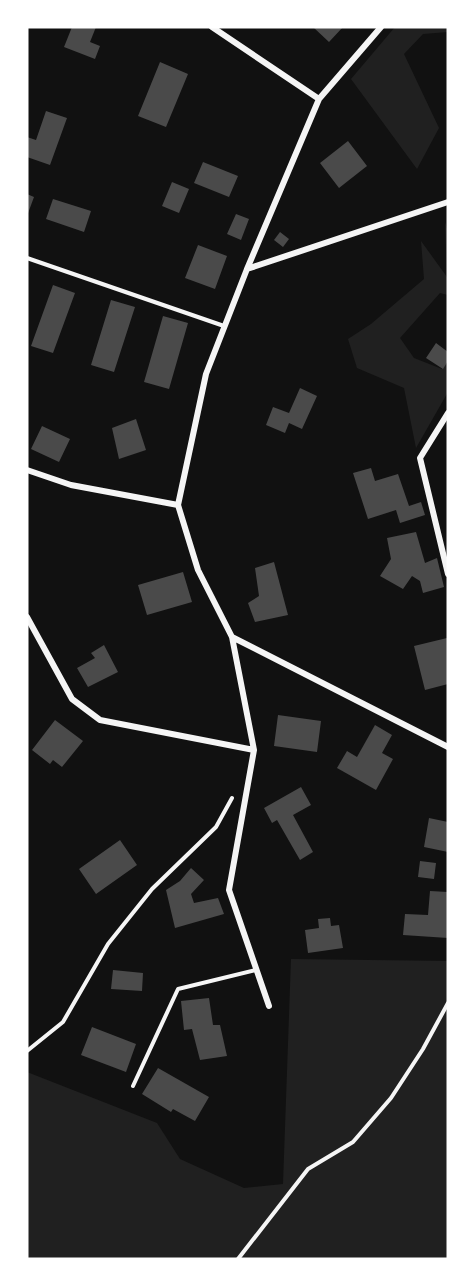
<svg xmlns="http://www.w3.org/2000/svg" width="475" height="1286" viewBox="0 0 475 1286" font-family="'DejaVu Sans',sans-serif">
<style>
.green{fill:#202020}
.building{fill:#4a4a4a}
.lines{fill:none;stroke-linecap:round;stroke-linejoin:round}
.path{stroke:#f5f5f5;stroke-width:4}
.service{stroke:#f5f5f5;stroke-width:4}
.minor{stroke:#f5f5f5;stroke-width:6}
</style>
<rect width="100%" height="100%" fill="#111"/>
<!-- green -->
<path class="green" d="M395 27H448V32L423 34 404 54 439 128 417 169 351 79Z
M445 222 448 232V295L440 293 400 338 414 358 442 369 448 361V392L416 448 404 388 357 368 348 339 371 324 424 279 421 241 447 277Z
M291 959 448 961V1259H27V1072L157 1123 180 1159 244 1188 283 1184Z"/>
<!-- building -->
<path class="building" d="M72 27H96L90 42 100 46 95 59 64 47Z
M313 27H343L329 42Z
M160 62 188 74 166 127 138 116Z
M46 111 67 118 50 165 27 157V137L36 140Z
M348 141 367 166 339 188 320 163Z
M203 162 238 176 229 197 194 183Z
M172 182 189 189 179 213 162 206Z
M27 194 34 197 27 216Z
M53 199 91 211 84 232 46 219Z
M236 214 249 219 241 240 227 234Z
M280 232 289 239 283 247 274 240Z
M198 245 227 256 215 289 185 278Z
M53 285 75 293 53 353 31 346Z
M111 300 135 307 114 372 91 365Z
M163 316 188 323 169 389 144 382Z
M436 343 448 352V361L443 369 426 358Z
M300 388 317 396 302 429 289 423 285 433 266 425 273 407 289 413Z
M136 419 146 450 119 459 112 428Z
M42 426 70 439 59 462 31 449Z
M371 468 375 481 398 474 409 506 421 502 425 515 400 523 396 510 368 519 353 473Z
M416 532 425 563 437 558 444 587 423 593 420 581 412 576 403 589 380 576 391 559 387 538Z
M274 562 288 615 255 622 248 603 259 596 255 568Z
M183 572 192 602 147 615 138 585Z
M447 638 448 684 425 690 414 646Z
M104 645 118 672 88 687 77 668 95 658 91 653Z
M278 715 321 721 317 752 274 746Z
M55 720 83 741 62 767 53 760 50 764 32 750Z
M375 725 392 735 382 753 393 759 376 790 337 768 347 751 357 757Z
M301 787 311 805 293 815 313 852 300 860 277 820 272 823 264 808Z
M429 818 448 822V852L424 847Z
M120 840 137 865 96 894 79 869Z
M420 861 436 863 434 879 418 877Z
M191 868 204 880 191 894 194 903 218 898 224 914 175 928 166 890 180 881Z
M430 891 448 892V938L403 935 405 914 428 915Z
M330 918 331 926 339 925 343 948 308 953 305 930 319 928 318 919Z
M113 970 143 973 142 991 111 989Z
M209 998 213 1025H220L227 1056 200 1060 192 1029 184 1030 181 1001Z
M92 1027 136 1044 126 1072 81 1055Z
M158 1068 209 1097 195 1121 173 1109 171 1112 142 1094Z"/>
<g class="lines">
<!-- path -->
<path class="path" d="M27 1051 63 1022 108 944 152 889 216 827 232 798
M238 1259 308 1169 353 1142 391 1098 423 1049 448 1003"/>
<!-- service -->
<path class="service" d="M27 258 224 326
M133 1086 178 989 256 970"/>
<!-- minor -->
<path class="minor" d="M212 27 319 99 247 269 448 202
M319 99 381 27
M247 269 206 374 178 505 198 570 232 637 254 750 229 890 269 1006
M448 413 420 458 448 574
M27 470 71 485 178 505
M27 617 72 699 100 720 254 750
M232 637 448 747"/>
</g>
<!-- border -->
<rect width="475" height="1286" fill="none" stroke="#ffffff" stroke-width="57"/>
</svg>
